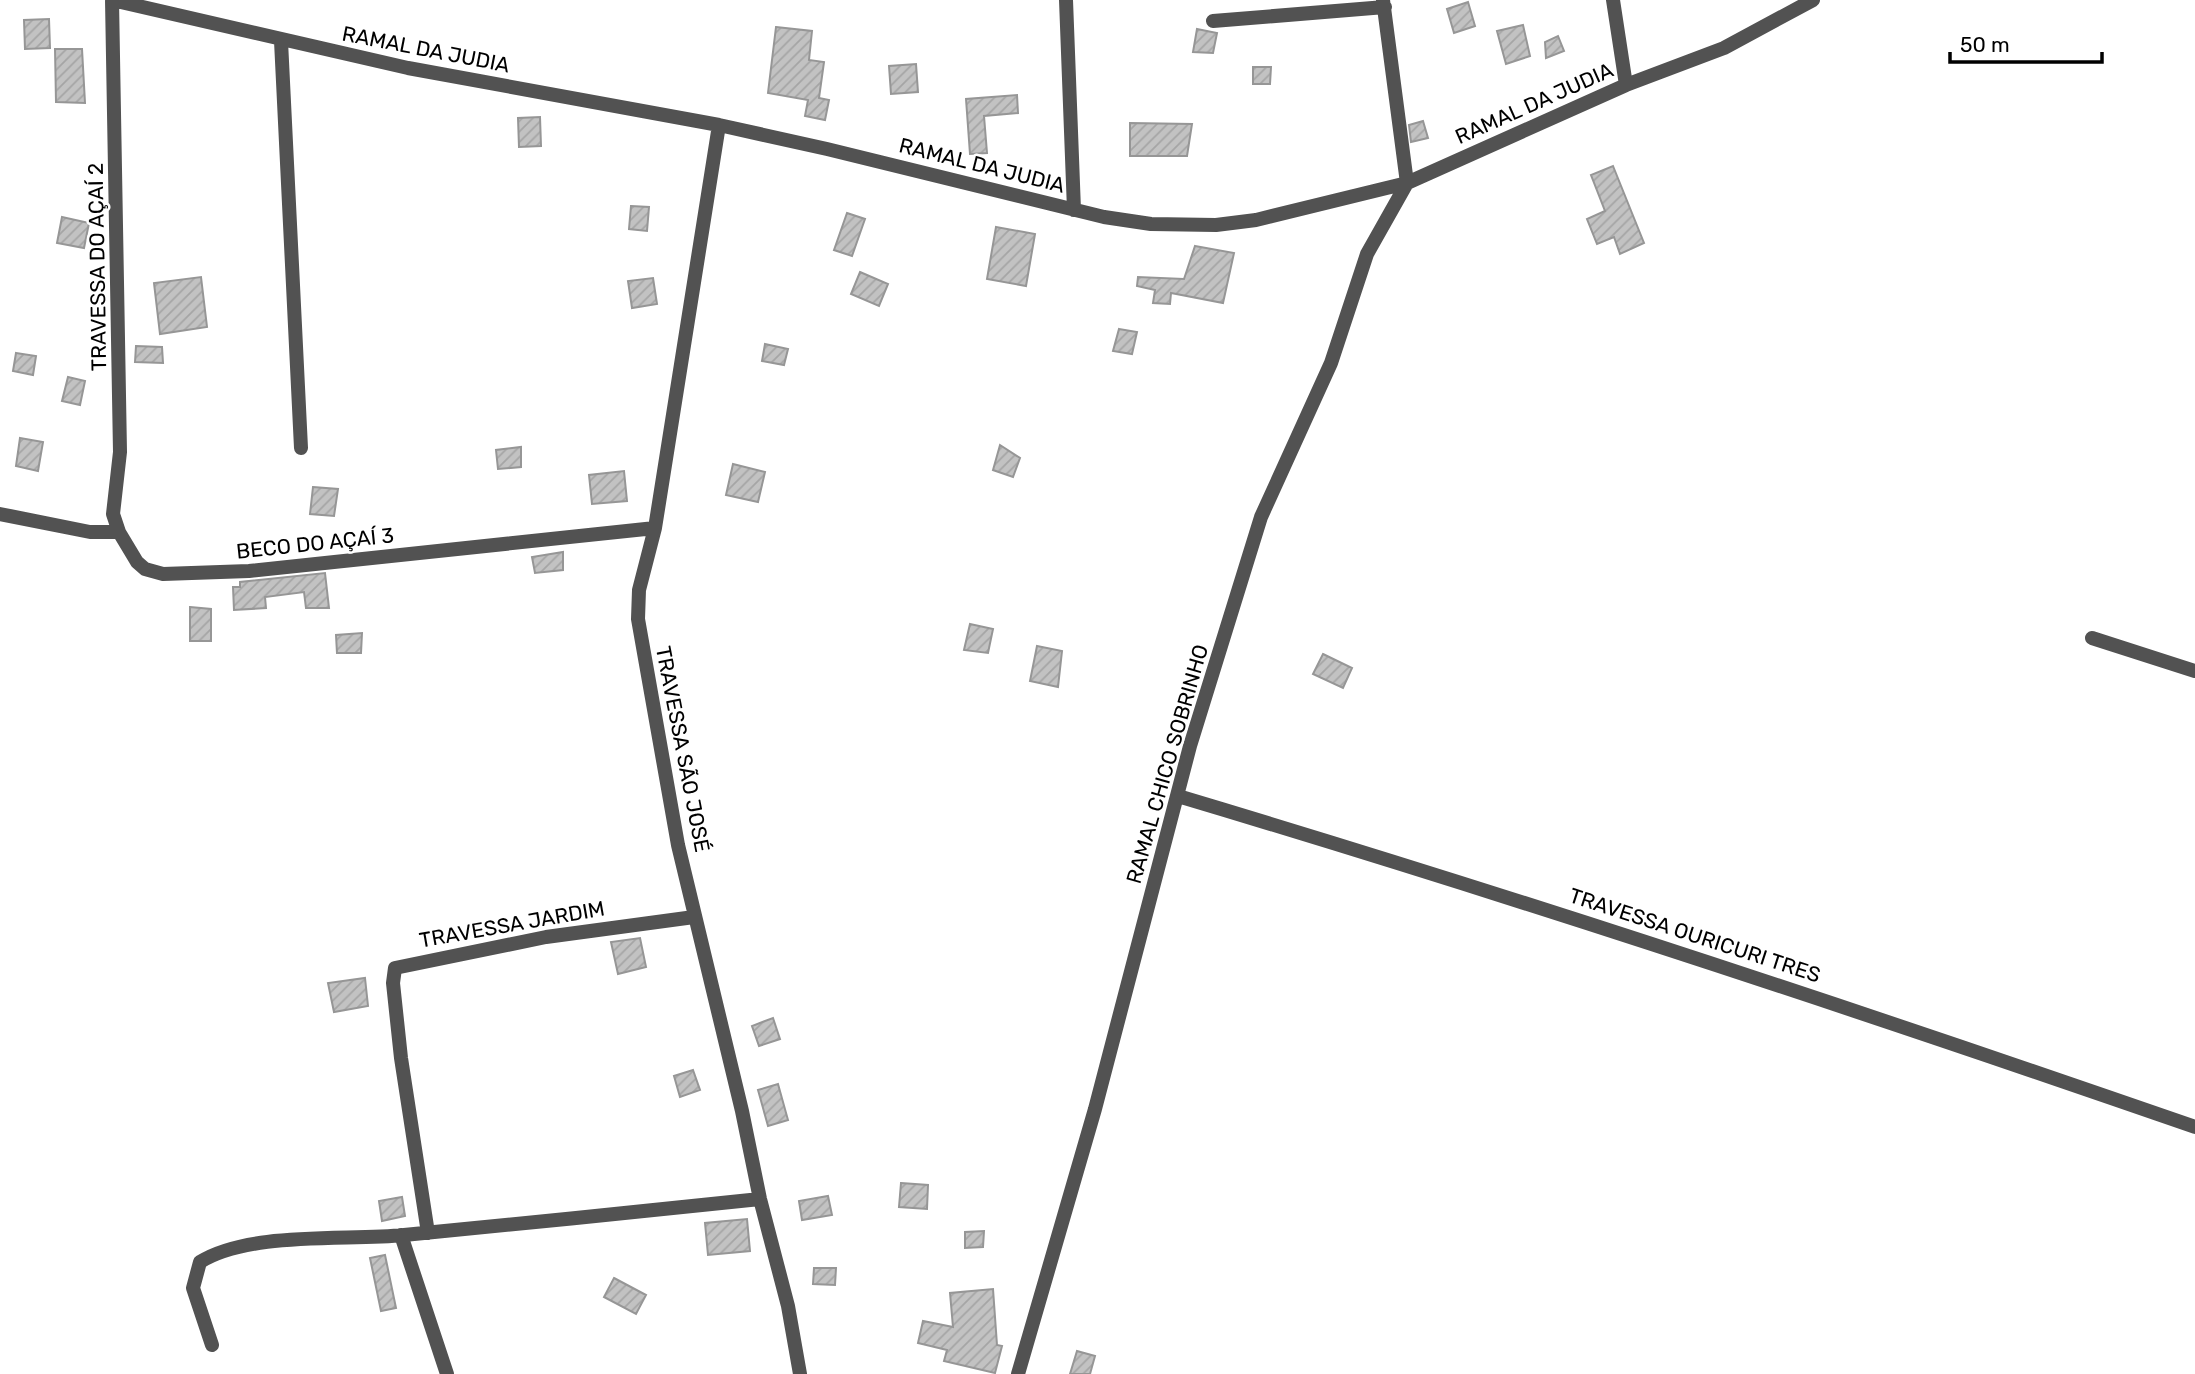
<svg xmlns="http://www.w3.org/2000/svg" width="2195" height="1374" viewBox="0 0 2195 1374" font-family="Rubik,sans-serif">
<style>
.building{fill:url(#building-hatch);stroke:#969696;stroke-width:2}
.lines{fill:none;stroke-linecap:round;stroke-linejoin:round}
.minor{stroke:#525252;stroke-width:14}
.labels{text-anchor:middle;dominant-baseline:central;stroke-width:5;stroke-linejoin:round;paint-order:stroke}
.street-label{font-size:21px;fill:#000;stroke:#fff}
</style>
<defs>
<pattern id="building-hatch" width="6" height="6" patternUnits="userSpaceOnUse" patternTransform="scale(1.75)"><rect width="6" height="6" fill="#c2c2c2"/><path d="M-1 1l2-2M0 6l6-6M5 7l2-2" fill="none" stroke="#a5a5a5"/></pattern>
</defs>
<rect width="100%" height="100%" fill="#fff"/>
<!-- building -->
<path class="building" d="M1468 2 1475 26 1454 33 1447 9Z
M49 19 50 48 25 49 24 20Z
M1523 25 1530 56 1506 64 1497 31Z
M776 27 812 31 809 60 824 62 819 98 829 100 825 120 805 116 808 100 768 93Z
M1197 29 1217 33 1213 53 1193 52Z
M1558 36 1564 51 1546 58 1545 42Z
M55 49H82L85 103 56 102Z
M916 64 918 92 891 94 889 66Z
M1253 67H1271L1270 84H1253Z
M1017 95 1018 113 984 116 987 153 970 154 966 99Z
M540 117 541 146 519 147 518 118Z
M1423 121 1428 138 1411 142 1409 125Z
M1130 123 1192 124 1187 156H1130Z
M1613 166 1644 243 1620 254 1614 237 1597 244 1587 219 1605 211 1591 175Z
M631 206 649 207 647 231 629 229Z
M847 213 865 219 852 256 834 250Z
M62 217 89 223 84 248 57 243Z
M996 227 1035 234 1026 286 987 279Z
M1195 246 1234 253 1223 303 1171 293 1170 304 1153 303 1155 290 1137 286 1138 277 1184 279Z
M860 272 888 284 879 306 851 294Z
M201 277 207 327 160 334 154 283Z
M653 278 657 304 632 308 628 281Z
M1119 329 1137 332 1132 354 1113 351Z
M765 344 788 349 784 365 762 361Z
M136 346 162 347 163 363 135 362Z
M16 353 36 356 33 375 13 371Z
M68 377 85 381 80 405 62 401Z
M20 438 43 442 38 471 16 466Z
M1000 445 1020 458 1013 477 993 470Z
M521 447V467L498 469 496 450Z
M733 464 765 472 758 502 726 495Z
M624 471 627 501 592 504 589 475Z
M313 487 338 489 334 516 310 514Z
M563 552V570L535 573 532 557Z
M325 573 329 608H306L304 592 265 597 266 608 234 610 233 587H240V582Z
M190 607 211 609V641H190Z
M970 624 993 629 988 653 964 650Z
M362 633 361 653H337L336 635Z
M1037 646 1062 651 1058 687 1030 681Z
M1323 654 1352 668 1343 688 1313 674Z
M640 938 646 967 618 974 611 942Z
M365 978 368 1006 334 1012 328 983Z
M773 1018 780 1039 759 1046 752 1026Z
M693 1070 700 1090 680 1097 674 1076Z
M778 1084 788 1120 768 1126 758 1090Z
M901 1183 928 1185 927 1209 899 1207Z
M828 1196 832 1215 802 1220 799 1201Z
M402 1197 405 1216 382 1221 379 1201Z
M747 1219 750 1251 708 1255 705 1223Z
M984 1231 983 1247 965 1248V1232Z
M385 1255 396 1308 381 1311 370 1258Z
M814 1268H836L835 1285 813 1284Z
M614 1278 646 1295 636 1314 604 1297Z
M993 1289 997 1345 1002 1346 995 1373 944 1361 947 1350 918 1343 923 1321 953 1327 950 1293Z
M1077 1351 1095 1356 1090 1374H1070Z"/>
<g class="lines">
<!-- minor -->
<path class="minor" d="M112 0 408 68 719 125 827 149 1104 217 1151 224 1216 225 1256 220 1407 183 1626 85 1724 48 1813 0
M112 0 120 452 113 514 119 532
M1066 0 1074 210
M1613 0 1626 85
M1213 21 1385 7
M281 41 301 448
M719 125 655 528 639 590 638 619 678 845 742 1111 760 1199 788 1306 800 1374
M0 514 90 532H119L137 562 145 569 163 574 249 571 655 528
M2092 638 2195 671
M1178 796C1520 898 1858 1010 2195 1127
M428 1233 401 1058 393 983 395 968 546 937 694 917
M401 1235 447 1374
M212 1345 193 1288 200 1262C250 1231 346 1241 404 1235 523 1224 641 1211 760 1199
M1018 1374 1095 1109 1190 746 1261 517 1331 363 1367 254 1407 183 1383 0"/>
</g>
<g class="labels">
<!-- street labels -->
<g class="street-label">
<text transform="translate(426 49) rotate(11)">RAMAL DA JUDIA</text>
<text transform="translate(1534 103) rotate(-24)">RAMAL DA JUDIA</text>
<text transform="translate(982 165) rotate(14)">RAMAL DA JUDIA</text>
<text transform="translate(97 267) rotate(-91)">TRAVESSA DO AÇAÍ 2</text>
<text transform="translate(315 543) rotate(-6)">BECO DO AÇAÍ 3</text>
<text transform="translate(683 749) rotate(79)">TRAVESSA SÃO JOSÉ</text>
<text transform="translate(1167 764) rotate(-74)">RAMAL CHICO SOBRINHO</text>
<text transform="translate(512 924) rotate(-10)">TRAVESSA JARDIM</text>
<text transform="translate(1695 935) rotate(18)">TRAVESSA OURICURI TRES</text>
</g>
</g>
<!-- scale -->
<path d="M1950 52v10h152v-10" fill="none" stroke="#000000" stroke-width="3.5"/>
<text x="1960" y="52" font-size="21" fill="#000000" stroke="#ffffff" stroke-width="5" paint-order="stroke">50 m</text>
</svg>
